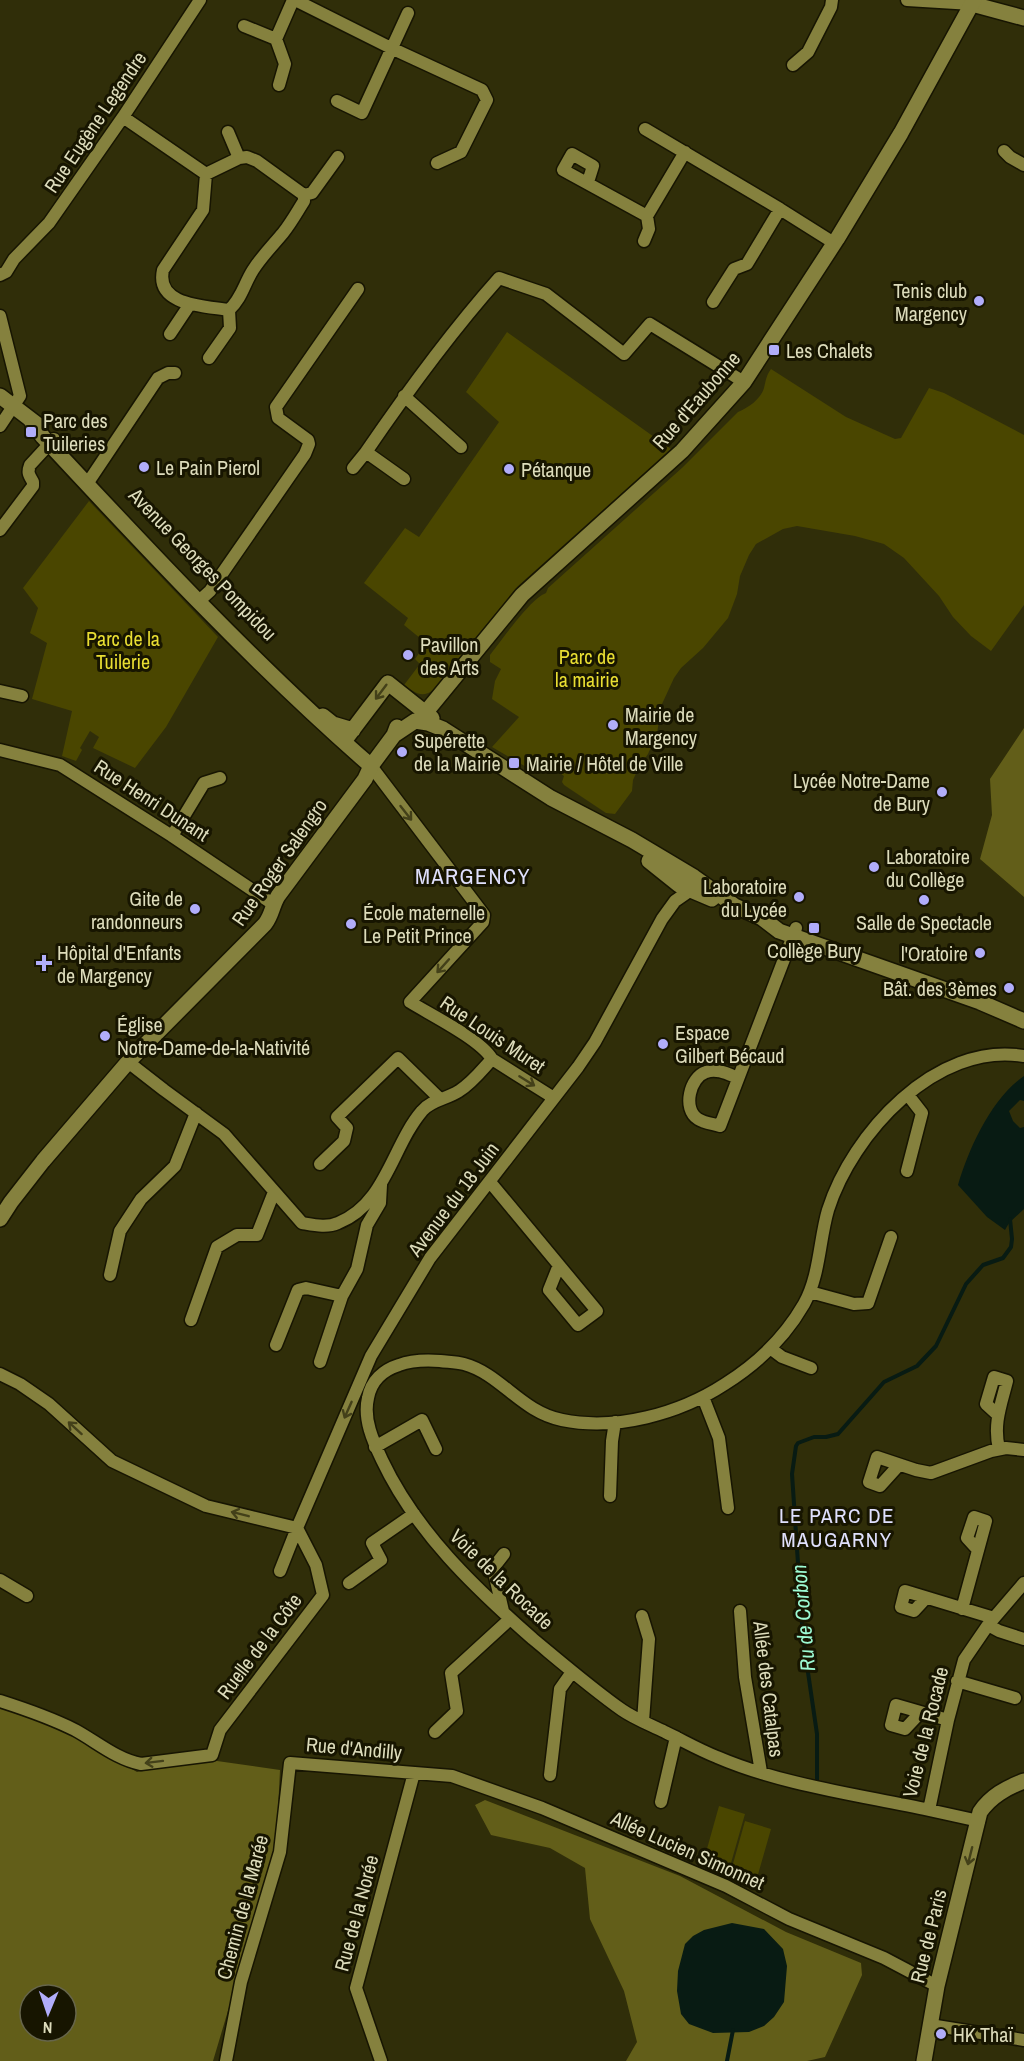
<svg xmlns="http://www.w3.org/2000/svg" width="1024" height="2061" viewBox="0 0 1024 2061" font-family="'Archivo Narrow',sans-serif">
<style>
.green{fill:#4a4600}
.forest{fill:#625e19;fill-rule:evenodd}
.water{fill:#081b13}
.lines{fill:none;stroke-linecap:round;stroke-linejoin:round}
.stream{stroke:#081b13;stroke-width:4}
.minor-casing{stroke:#171502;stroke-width:15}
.tertiary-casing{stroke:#171502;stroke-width:18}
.secondary-casing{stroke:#171502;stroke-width:18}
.minor{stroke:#85813e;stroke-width:12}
.tertiary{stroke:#85813e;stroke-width:15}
.secondary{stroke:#85813e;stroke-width:15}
.oneway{stroke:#434019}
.poi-dot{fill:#b1adfa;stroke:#171500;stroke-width:2}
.labels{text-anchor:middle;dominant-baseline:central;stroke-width:6;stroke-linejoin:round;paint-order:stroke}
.street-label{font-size:20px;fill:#dddcbb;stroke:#171500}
.poi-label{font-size:20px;fill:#dddcbb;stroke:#171500;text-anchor:start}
.park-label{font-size:20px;fill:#e9de32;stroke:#171500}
.neighbourhood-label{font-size:21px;letter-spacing:1.5px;fill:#e0e0fd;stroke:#171500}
.water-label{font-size:21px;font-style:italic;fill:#9dfbd3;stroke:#171500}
.quarter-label{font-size:22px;letter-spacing:1.5px;fill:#e0e0fd;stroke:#171500}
</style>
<rect width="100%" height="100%" fill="#302e09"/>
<!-- green -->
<path class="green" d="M507 332 671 449 518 586 433 690C422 699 414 692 404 685L420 664 415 659 426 643 404 625 408 618 364 583 405 528 419 537 499 422 466 392Z
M771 369 846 417 895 439 901 438 929 388 944 393 1024 435V605L991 651 971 636 953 617 939 596 904 558 884 544 855 536 797 526 783 529 756 544 749 555 740 576 737 594 728 618 703 648 681 668 674 678 662 704 657 733 648 754 639 767 633 780 632 791 615 814 606 813 564 785 562 782 564 776 552 767 544 769 533 761 528 768 492 747 519 717 492 699 495 681 501 669 490 662V655C502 640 530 599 546 593L548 588 683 467 738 412C748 408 761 399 764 388 766 380 766 376 771 369Z
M89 501 218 637 166 727 135 768 93 748 99 737 90 731 80 748 82 750 76 761 62 756 72 711 32 699 47 643 30 633 38 608 23 588Z
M719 1806 745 1814 729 1870 703 1863Z
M745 1821 771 1829 755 1885 729 1878Z"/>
<!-- forest -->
<path class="forest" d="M1024 728V897L980 859 992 815 990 779Z
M0 1706 67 1731 137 1772 210 1760 280 1770 276 1850 213 2061H0ZM30 1995H66V2031H30Z
M485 1800 680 1876 786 1932 861 1963 862 1975 825 2057 807 2061H626L637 2042 624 1991 590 1919 585 1868 550 1848 491 1835 475 1805Z"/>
<!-- water -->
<path class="water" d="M1024 1076V1101L1020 1100 1009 1111 1013 1121 1020 1128 1024 1127V1209L1009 1223 1005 1230 987 1217 958 1185C969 1148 991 1099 1024 1076Z
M732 1923 764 1929 783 1949 787 1966 784 2002 774 2017 764 2026 749 2032 713 2033 689 2024 681 2014 677 1991 678 1971 685 1944 693 1936 704 1930Z"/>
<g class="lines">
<!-- stream -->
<path class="stream" d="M817 1782V1734L803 1638 792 1474 796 1446 798 1443 814 1437H826L838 1434 884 1382 917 1366 936 1346 966 1284 983 1265 1003 1258 1011 1247 1012 1239 1010 1219
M727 2061 733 2030"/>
<!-- minor casing -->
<g class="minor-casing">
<path id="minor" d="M295 0 391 48 482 90 487 100 461 152 437 163
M907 0 972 4
M244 26 276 39 285 64 279 85
M276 39 293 0
M793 65 808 52 831 7 832 0
M337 101 362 113 408 13
M123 117 206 174
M645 129 780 209 834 243
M228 132 239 158
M1004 151 1010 157 1024 165
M247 157 257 161 304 195V201C297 212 291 223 283 233 273 245 262 256 253 270 244 284 242 298 229 310 205 306 155 306 163 270L203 210 206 174 239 158Z
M588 182 593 166 572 154 563 170 647 216 685 152
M304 195 312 193 338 157
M644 241 649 229 647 216
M0 275 6 272 14 259 49 223 123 117 200 0
M713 302 734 269 747 264 780 209
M0 316 20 396 0 426
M170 334 190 304
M209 358 230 328 229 310
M404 396 461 447
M353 468 366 452
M404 479 366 452C407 392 450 333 499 278L546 294 624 354 650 324 744 382
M87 484 158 378 168 373H175
M0 530 33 486V482C29 475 27 473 30 465L54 439
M199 601 210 591 305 454 309 444 308 440 278 418 276 407 358 289
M0 691 22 696
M0 750 60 765 172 836 273 904
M371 766 484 915 483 922 410 1002C431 1015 480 1039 492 1059L554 1098
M172 836 204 783 220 778
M1024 1056C936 1041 852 1134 828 1210 819 1241 820 1275 804 1304 785 1337 757 1364 725 1384 679 1414 616 1431 562 1420 521 1412 501 1374 464 1364 456 1362 447 1362 440 1361 426 1360 412 1360 399 1365 383 1370 371 1381 368 1398 363 1419 373 1441 382 1460 416 1532 474 1587 533 1639 562 1663 591 1688 622 1710 635 1719 651 1725 665 1732 682 1740 699 1750 717 1757 782 1785 860 1795 929 1810L948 1720 964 1660 988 1625 1024 1583
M128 1062 164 1090 224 1134 302 1223C314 1225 327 1228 338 1223 386 1204 392 1146 422 1111 431 1100 447 1099 459 1091 472 1083 481 1071 492 1059
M738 1078C728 1074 717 1068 706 1072 690 1077 682 1109 698 1119 704 1123 714 1124 720 1126L796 928
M320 1164 344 1141 347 1128 337 1117 398 1058 440 1099
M907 1171 922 1113 908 1095
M490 1182 597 1311 578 1325 549 1290 559 1265
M110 1275 120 1231 141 1199 175 1166 196 1113
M810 1292 854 1304 868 1303 891 1237
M191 1320 217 1247 237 1235H257L274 1192
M276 1345 298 1290 306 1288 342 1296 357 1269 367 1225 380 1203 381 1185
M770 1348 782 1357 811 1368
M320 1362 342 1296
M0 1374 20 1384 49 1404 112 1461 206 1506 297 1528
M703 1397 719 1438 728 1508
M998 1415 986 1404 994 1377 1007 1381C1001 1405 993 1424 999 1449
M375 1447 422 1420 436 1449
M899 1465 880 1486 869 1482 877 1457 916 1470 931 1473 991 1451 1006 1448 1024 1450
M610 1496 612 1441 615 1422
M280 1571 297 1528 371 1356 430 1258 578 1067 595 1042 662 919 675 901 695 887
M0 1580 27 1596
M349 1583 381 1560 372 1543 414 1514
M926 1598 914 1611 901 1607 905 1591 994 1618
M962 1609 986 1521 974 1517 967 1538 978 1550
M503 1611 493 1568 504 1554
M740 1611 745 1677 761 1772
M642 1616 649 1639 643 1721
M988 1625 999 1631 1024 1639
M957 1681 1015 1698
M0 1701C25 1709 51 1718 75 1730 97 1742 116 1759 141 1764L212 1755 220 1730 323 1595 316 1565 297 1528
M920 1713 905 1729 891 1725 896 1705 948 1720
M435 1732 457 1711 451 1673 510 1619
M550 1775 560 1689 572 1672
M661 1802 676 1737
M929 1810 979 1821
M930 2025 1024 2040
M226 2061 241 1982 280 1852 290 1763 452 1776 542 1808 726 1886 789 1919 884 1958 937 1986
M381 2061 356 1988 414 1773"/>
</g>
<!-- tertiary casing -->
<g class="tertiary-casing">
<path id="tertiary" d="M972 4 1024 18"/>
</g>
<!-- secondary casing -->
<g class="secondary-casing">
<path id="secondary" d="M0 396 38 425
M30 419 43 437C148 550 254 664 371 766L394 735 397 727
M426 712 522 595 682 451 744 382 837 239 901 133 974 0
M323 716 333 724 353 730
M394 735 415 721 428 723 443 729 551 798 632 840 694 877 735 906 762 918 779 931 980 1002 1024 1021
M348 736 388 683 432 718
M649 861 679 885 712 899
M0 1219 11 1202 43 1161 128 1062 265 924C272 915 272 906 278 896L365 779 371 766
M924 2061 937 1986 980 1812C991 1796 1006 1788 1024 1781"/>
</g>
<!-- minor -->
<use href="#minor" class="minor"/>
<!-- tertiary -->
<use href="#tertiary" class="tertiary"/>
<!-- secondary -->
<use href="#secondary" class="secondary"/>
</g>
<!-- one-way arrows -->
<defs><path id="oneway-shaft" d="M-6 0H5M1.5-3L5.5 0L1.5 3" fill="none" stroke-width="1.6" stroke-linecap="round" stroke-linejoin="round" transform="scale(1.5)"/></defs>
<g class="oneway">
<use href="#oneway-shaft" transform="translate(381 692) rotate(127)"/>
<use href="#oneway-shaft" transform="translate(406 813) rotate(52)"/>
<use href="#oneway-shaft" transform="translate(443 966) rotate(132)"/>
<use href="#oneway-shaft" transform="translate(527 1081) rotate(32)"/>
<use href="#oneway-shaft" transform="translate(348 1410) rotate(114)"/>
<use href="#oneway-shaft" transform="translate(75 1428) rotate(-138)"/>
<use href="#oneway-shaft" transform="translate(240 1514) rotate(-166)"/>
<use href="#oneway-shaft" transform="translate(154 1762) rotate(173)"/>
<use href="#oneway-shaft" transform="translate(970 1856) rotate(104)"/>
</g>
<!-- markers -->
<g class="poi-dot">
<circle cx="979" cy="301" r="6"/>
<rect x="768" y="344" width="12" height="12" rx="3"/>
<rect x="25" y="426" width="12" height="12" rx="3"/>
<circle cx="144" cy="467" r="6"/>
<circle cx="509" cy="469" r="6"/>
<circle cx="408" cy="655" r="6"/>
<circle cx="613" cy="725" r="6"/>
<circle cx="402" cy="752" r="6"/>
<rect x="508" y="757" width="12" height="12" rx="3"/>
<circle cx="942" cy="792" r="6"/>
<circle cx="874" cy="867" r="6"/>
<circle cx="799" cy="897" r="6"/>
<circle cx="924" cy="900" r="6"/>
<circle cx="195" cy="909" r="6"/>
<circle cx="351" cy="924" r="6"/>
<rect x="808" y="922" width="12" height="12" rx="3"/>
<circle cx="980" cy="953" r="6"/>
<path d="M41 954h6v6h6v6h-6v6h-6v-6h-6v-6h6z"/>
<circle cx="1009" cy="988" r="6"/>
<circle cx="105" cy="1036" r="6"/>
<circle cx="663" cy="1044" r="6"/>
<circle cx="941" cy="2034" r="6"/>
</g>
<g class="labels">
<!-- street labels -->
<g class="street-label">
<text transform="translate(95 122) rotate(-56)">Rue Eugène Legendre</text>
<text transform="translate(696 400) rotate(-49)">Rue d'Eaubonne</text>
<text transform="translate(203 564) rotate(46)">Avenue Georges Pompidou</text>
<text transform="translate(152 800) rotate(33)">Rue Henri Dunant</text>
<text transform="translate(279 862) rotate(-55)">Rue Roger Salengro</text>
<text transform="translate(493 1034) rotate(34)">Rue Louis Muret</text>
<text transform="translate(453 1199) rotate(-53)">Avenue du 18 Juin</text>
<text transform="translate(502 1579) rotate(44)">Voie de la Rocade</text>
<text transform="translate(259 1646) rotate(-53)">Ruelle de la Côte</text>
<text transform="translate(769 1689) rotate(83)">Allée des Catalpas</text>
<text transform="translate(925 1732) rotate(-76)">Voie de la Rocade</text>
<text transform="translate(354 1748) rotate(5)">Rue d'Andilly</text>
<text transform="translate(688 1850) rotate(24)">Allée Lucien Simonnet</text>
<text transform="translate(242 1907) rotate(-75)">Chemin de la Marée</text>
<text transform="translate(356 1913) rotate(-75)">Rue de la Norée</text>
<text transform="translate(928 1936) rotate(-76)">Rue de Paris</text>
</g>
<!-- poi labels -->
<g class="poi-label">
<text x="967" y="290" text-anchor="end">Tenis club<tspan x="967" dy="23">Margency</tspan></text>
<text x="786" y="350">Les Chalets</text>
<text x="43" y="420">Parc des<tspan x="43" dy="23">Tuileries</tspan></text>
<text x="156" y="467">Le Pain Pierol</text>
<text x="521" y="469">Pétanque</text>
<text x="420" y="644">Pavillon<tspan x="420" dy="23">des Arts</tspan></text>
<text x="625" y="714">Mairie de<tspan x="625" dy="23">Margency</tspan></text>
<text x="414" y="740">Supérette<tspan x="414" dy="23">de la Mairie</tspan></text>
<text x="526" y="763">Mairie / Hôtel de Ville</text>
<text x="930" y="780" text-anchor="end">Lycée Notre-Dame<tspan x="930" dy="23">de Bury</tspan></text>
<text x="886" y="856">Laboratoire<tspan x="886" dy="23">du Collège</tspan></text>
<text x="787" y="886" text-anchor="end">Laboratoire<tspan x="787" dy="23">du Lycée</tspan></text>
<text x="183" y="898" text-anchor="end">Gite de<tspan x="183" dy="23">randonneurs</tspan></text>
<text x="363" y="912">École maternelle<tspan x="363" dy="23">Le Petit Prince</tspan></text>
<text x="924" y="922" text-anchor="middle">Salle de Spectacle</text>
<text x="814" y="950" text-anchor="middle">Collège Bury</text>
<text x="57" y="952">Hôpital d'Enfants<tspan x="57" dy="23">de Margency</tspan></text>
<text x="968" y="953" text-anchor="end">l'Oratoire</text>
<text x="997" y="988" text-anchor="end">Bât. des 3èmes</text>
<text x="117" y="1024">Église<tspan x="117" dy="23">Notre-Dame-de-la-Nativité</tspan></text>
<text x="675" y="1032">Espace<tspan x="675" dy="23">Gilbert Bécaud</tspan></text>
<text x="953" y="2034">HK Thaï</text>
</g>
<!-- park labels -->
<g class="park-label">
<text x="123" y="638">Parc de la<tspan x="123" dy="23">Tuilerie</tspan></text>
<text x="587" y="656">Parc de<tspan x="587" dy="23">la mairie</tspan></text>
</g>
<!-- neighbourhood labels -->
<g class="neighbourhood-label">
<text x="837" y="1515">LE PARC DE<tspan x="837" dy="24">MAUGARNY</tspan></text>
</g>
<!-- water labels -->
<g class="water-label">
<text transform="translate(803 1618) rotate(-95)">Ru de Corbon</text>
</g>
<!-- quarter labels -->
<g class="quarter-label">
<text x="473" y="876">MARGENCY</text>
</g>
</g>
<!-- north arrow -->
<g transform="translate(48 2013) rotate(182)"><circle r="28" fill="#171500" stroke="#66654b" stroke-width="1.5"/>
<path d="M0-4.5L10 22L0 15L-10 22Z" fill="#b1adfa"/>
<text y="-9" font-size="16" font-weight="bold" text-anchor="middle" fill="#dddcbb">N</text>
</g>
</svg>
